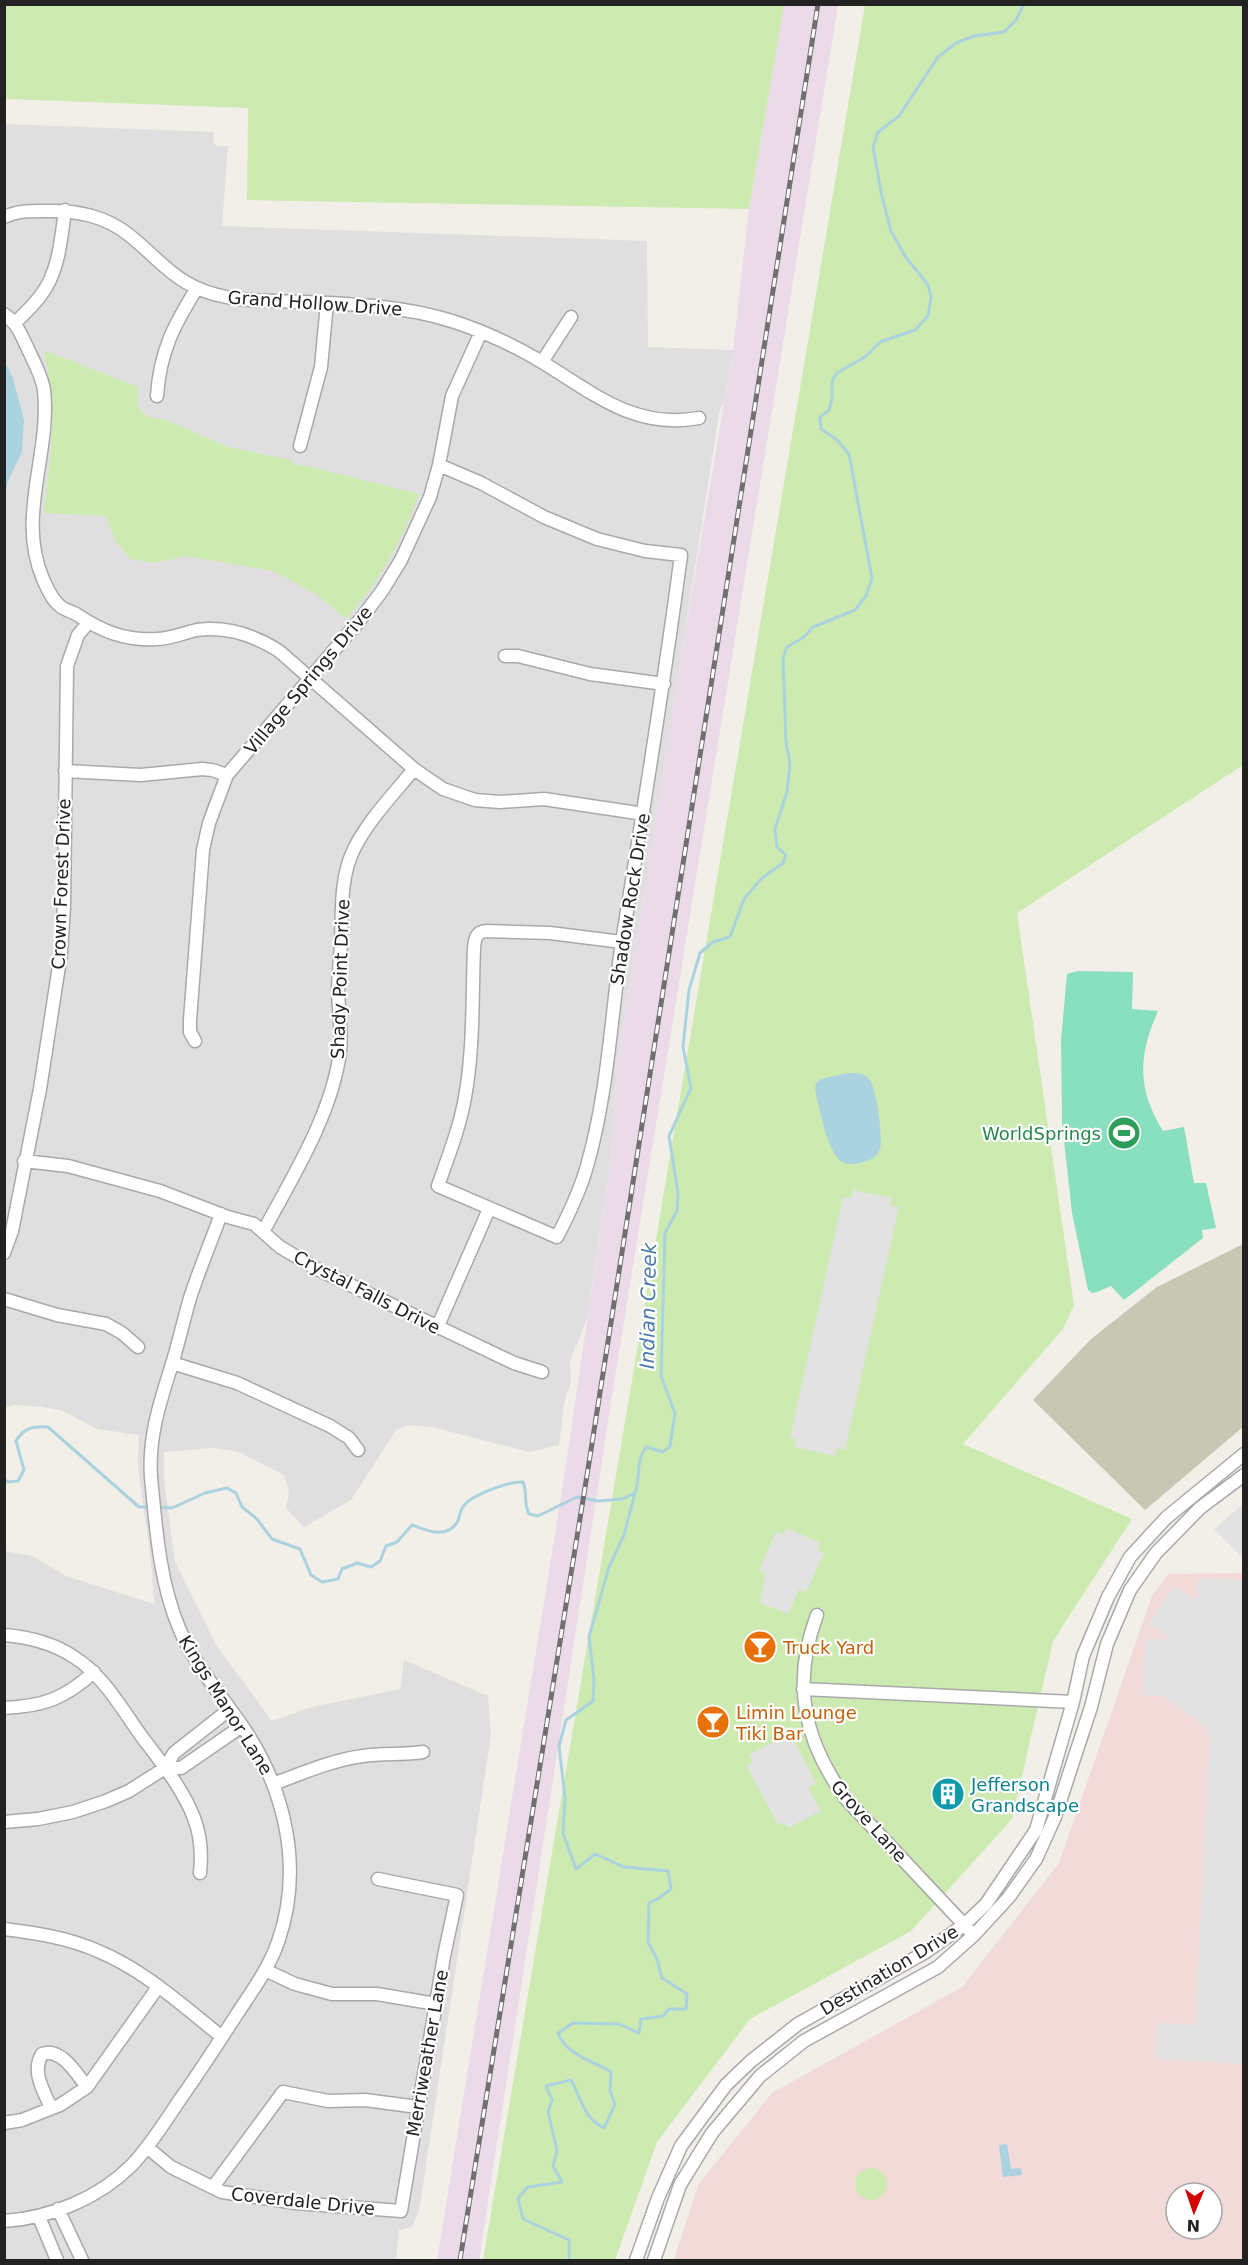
<svg xmlns="http://www.w3.org/2000/svg" width="1248" height="2265" viewBox="0 0 1248 2265" font-family="'DejaVu Sans',sans-serif">
<style>
.residential{fill:#e0dfdf}
.commercial{fill:#f2dad9;fill-rule:evenodd}
.industrial{fill:#ebdbe8}
.construction{fill:#c7c7b4}
.grass{fill:#cdebb0}
.pitch{fill:#88e0be}
.parking{fill:#e2e2e2}
.water{fill:#aad3df}
.lines{fill:none;stroke-linecap:round;stroke-linejoin:round}
.stream{stroke:#aad3df;stroke-width:3}
.minor-casing{stroke:#a9a9a9;stroke-width:15}
.minor{stroke:#fff;stroke-width:12}
.rail-casing{stroke:#707070;stroke-width:5}
.rail{stroke:#fff;stroke-width:3;stroke-dasharray:9;stroke-linecap:butt}
.labels{text-anchor:middle;dominant-baseline:central;stroke-width:4.5;stroke-linejoin:round;paint-order:stroke}
.street-label{font-size:18px;fill:#222;stroke:#fff}
.leisure-label{font-size:18px;fill:#27864d;stroke:#fff;text-anchor:end}
.food-label{font-size:18px;fill:#c56008;stroke:#fff;text-anchor:start}
.culture-label{font-size:18px;fill:#0d838f;stroke:#fff;text-anchor:start}
.water-label{font-size:20px;font-style:italic;fill:#4a7aab;stroke:#fff}
</style>
<rect width="100%" height="100%" fill="#f2efe9"/>
<!-- residential -->
<path class="residential" d="M5 124 214 132 213 142 217 146H228L222 226 647 241 648 347 733 350 724 403 720 408 617 1065 611 1159 587 1319 570 1361 571 1381 565 1399 559 1445 529 1452 432 1427 408 1425 396 1430 351 1500 304 1527 286 1508 289 1492 284 1475 239 1452 213 1448 164 1452V1481L175 1561 216 1645 272 1721 312 1707 400 1689 404 1660 488 1696 491 1735 419 2211 412 2227 399 2230 396 2260H5L4 1551 32 1556 66 1576 154 1604 151 1560 138 1467 139 1435 97 1429 61 1410 42 1407 14 1405 6 1407 5 1421Z"/>
<!-- commercial -->
<path class="commercial" d="M1243 1573V2260H674L698 2185 772 2093 962 1987 1059 1863 1152 1596 1168 1574ZM1176 2193H1212V2229H1176Z"/>
<!-- industrial -->
<path class="industrial" d="M784 5H838L613 1389 479 2260H437L562 1491 611 1159 617 1065 679 668 733 350 749 209Z"/>
<!-- construction -->
<path class="construction" d="M1243 1244V1427L1145 1510 1033 1400 1091 1339 1157 1287Z"/>
<!-- grass -->
<path class="grass" d="M5 4H784V5L749 209 247 200 248 108 5 99Z
M865 5H1243V765L1017 913 1074 1305 1063 1329 963 1444 1132 1519 1053 1641 1012 1819 911 1931 750 2019 657 2142 615 2260H483Z
M43 350 138 387 137 405 143 413 151 418 163 419 185 428 227 447 287 459 296 465 315 468 419 494C402 541 379 582 346 619L316 594 273 571 185 556 153 563 130 559 115 540 106 516 44 513C50 455 59 408 43 350Z
M855 2184a16 16 0 1 1 32 0a16 16 0 1 1-32 0Z"/>
<!-- pitch -->
<path class="pitch" d="M1078 971 1133 972 1132 1009 1158 1011C1138 1056 1137 1089 1163 1131L1184 1127 1194 1183H1206L1216 1228 1202 1230 1203 1238 1124 1300 1111 1286 1097 1292 1092 1293 1088 1290 1072 1213 1062 1122 1061 1040 1067 974Z"/>
<!-- parking -->
<path class="parking" d="M853 1190 892 1198 890 1205 899 1207 845 1450 837 1448 835 1456 795 1447 796 1439 790 1438 843 1197 851 1198Z
M1243 1504 1244 1555 1241 1556 1214 1529Z
M787 1528 820 1543 817 1550 824 1553 806 1592 799 1589 788 1614 760 1603 765 1573 759 1570 776 1532 783 1535Z
M1198 1578 1243 1580V2064L1155 2059 1157 2023 1195 2025 1210 1736 1203 1725 1163 1696 1143 1695 1145 1639H1169L1148 1624 1174 1586 1197 1601Z
M783 1737 786 1742 793 1739 816 1783 808 1788 821 1811 788 1828 784 1822 778 1825 746 1765 753 1762 749 1755Z"/>
<!-- water -->
<path class="water" d="M5 362 13 378 24 420 22 452 8 481 5 495Z
M847 1073C855 1073 864 1072 869 1079 877 1088 883 1138 880 1149 879 1152 877 1154 875 1157 866 1162 854 1166 844 1163 828 1158 819 1106 815 1090L816 1083 821 1079Z
M1007 2144 1011 2169 1021 2168 1022 2175 1003 2177 999 2145Z"/>
<g class="lines">
<!-- stream -->
<path class="stream" d="M4 1480 9 1482 18 1481 24 1470 16 1441C24 1428 32 1426 48 1427L139 1507H152
M158 1507 172 1508 205 1493 227 1488 236 1493 242 1507 257 1519 272 1539 300 1549 311 1575 322 1582 338 1579 342 1569 357 1563 371 1567 380 1561 386 1546 397 1542 412 1525C426 1530 444 1539 456 1524 460 1520 459 1512 463 1507 470 1495 510 1481 523 1482 528 1495 523 1502 529 1514L538 1516 577 1497 598 1501 622 1499 635 1493C641 1477 635 1461 646 1447L663 1452 670 1446 675 1413 661 1376 665 1233 677 1211 678 1193 669 1136 691 1088 683 1047 689 990 700 953 713 942 730 937 744 899 762 878 783 863 786 855 777 847 775 829 787 792 790 763 786 742 783 658 787 647 804 637 813 627 855 610 866 596 872 578 849 454 837 440 821 429 820 417 829 410 832 399V381L837 373 865 357 880 342 915 330 928 316 931 297 928 285 905 256 891 231 882 197 873 147 878 132 899 116 938 57 956 43 974 36 1004 32 1016 20 1024 4
M569 2260V2240L523 2219 518 2198 528 2187 562 2182 553 2166 557 2150 548 2112 552 2100 546 2086 571 2080C582 2099 583 2118 604 2128L615 2104 610 2091 611 2072C592 2060 567 2056 558 2033L573 2023 619 2024 639 2033 641 2019 663 2016 669 2009H686L687 1994 662 1978 657 1959 648 1942 649 1903 659 1898 671 1889 668 1871 624 1867 595 1854 576 1869 563 1833 565 1797 559 1746 566 1720 593 1701 594 1680 589 1637 609 1567 624 1535 635 1493"/>
<!-- minor casing -->
<g class="minor-casing">
<path id="minor" d="M4 217C19 210 33 211 49 211 77 210 107 217 129 235 152 253 170 276 197 288 230 303 267 300 304 302 355 304 406 306 455 322 485 332 515 346 542 362 593 393 635 430 699 418
M4 314C18 324 20 333 27 347 33 360 42 376 44 390 51 455 16 516 43 579 47 588 52 600 60 606 64 610 71 611 76 614 101 631 125 641 157 639 170 639 183 633 197 630 227 626 254 635 279 651L414 769 443 789 475 800 500 802 544 799 644 814
M15 323C24 314 34 305 41 295 59 272 61 239 65 210
M542 362 571 317
M157 396C160 351 174 325 197 288
M300 446 321 367 327 303
M439 465 481 483 544 517 597 539 645 551 681 555C664 685 643 813 622 942 611 1016 608 1093 587 1166 580 1191 569 1214 557 1237L438 1186C448 1157 460 1127 465 1097 474 1048 472 997 474 948 475 938 476 932 486 931L550 933 622 942
M505 656H518L590 674 664 684
M65 771 141 775 202 769 212 770 227 775
M195 1041 190 1032V1020L203 850 209 823 227 775 360 620 382 591 401 560 430 497 439 465 452 396 481 332
M24 1161 68 1166 160 1191 228 1217 254 1224 280 1247 317 1269 514 1363 542 1372
M264 1230C293 1176 332 1114 340 1052 342 1032 339 1012 338 993 338 976 340 959 341 943 342 912 340 877 354 849 369 819 393 795 414 769
M4 1253 12 1231 40 1089 61 953 64 906 67 666 78 635 88 623
M4 1299 57 1315 106 1324 122 1333 138 1347
M437 1328 489 1209
M172 1363 237 1383 330 1426 349 1438 358 1450
M817 1615C791 1684 804 1741 846 1799L970 1931
M4 1635C29 1637 53 1643 74 1657 103 1675 122 1709 142 1737 161 1762 183 1789 194 1818 201 1836 202 1854 200 1873
M803 1689 1073 1702
M4 1708C44 1706 64 1699 94 1672
M165 1768H181L242 1726
M273 1784C303 1773 332 1760 363 1756 383 1753 403 1755 423 1752
M4 1822 38 1819 73 1812 106 1801 129 1791 165 1768 174 1753 230 1709
M4 1929C36 1933 69 1938 98 1951 144 1970 183 2006 222 2037
M265 1970 295 1984 332 1994H377L436 2004
M51 2108C44 2091 31 2072 42 2054 61 2047 77 2074 87 2087
M4 2123 22 2120 60 2105 87 2087 158 1987
M147 2147 171 2167 222 2192 296 2203 401 2211 444 1956 457 1895 378 1879
M213 2187 283 2092 328 2101 365 2100 418 2107
M58 2209 82 2260
M39 2217 57 2260
M4 2221C51 2218 99 2198 132 2165 151 2145 166 2120 181 2098 201 2070 219 2042 237 2014 252 1991 269 1968 278 1942 304 1868 285 1789 243 1727 221 1695 194 1664 179 1628 159 1580 156 1527 151 1477 148 1436 161 1399 173 1361 179 1340 184 1319 190 1298 199 1270 211 1242 221 1214
M636 2260 658 2198 681 2146 726 2085 751 2061 798 2024 924 1953 964 1925 986 1904 1036 1830 1073 1702 1083 1656 1108 1597 1130 1557 1166 1518 1244 1454
M654 2260 680 2185 712 2133 760 2076 804 2041 938 1967 974 1935 1009 1897 1036 1859 1055 1817 1091 1707 1107 1644 1130 1590 1156 1553 1200 1508 1244 1475"/>
</g>
<!-- minor -->
<use href="#minor" class="minor"/>
<!-- rail casing -->
<g class="rail-casing">
<path id="rail" d="M460 2260 588 1469 818 4"/>
</g>
<!-- rail -->
<use href="#rail" class="rail"/>
</g>
<!-- icons -->
<defs>
<g id="stadium-disc" transform="scale(1.725)"><circle r="9.5" fill="#2e9e5b" stroke="#fff"/><path d="M0-5a6.5 5 0 1 0 0 10a6.5 5 0 1 0 0-10ZM-3.5-1.8h7v3.6h-7Z" fill="#fff"/></g>
<g id="bar-disc" transform="scale(1.725)"><circle r="9.5" fill="#e8710a" stroke="#fff"/><path d="M-6-5H6L.8 .8V4.5H3.5V6h-7V4.5H-.8V.8Z" fill="#fff"/></g>
<g id="building-disc" transform="scale(1.725)"><circle r="9.5" fill="#0f9aa8" stroke="#fff"/><path d="M-4-6H4V6H1V3H-1V6H-4ZM-2.5-4.3h1.7v1.8h-1.7ZM.8-4.3h1.7v1.8H.8ZM-2.5-1h1.7V.8h-1.7ZM.8-1h1.7V.8H.8Z" fill="#fff"/></g>
</defs>
<g fill-rule="evenodd">
<use href="#stadium-disc" x="1124" y="1133"/>
<use href="#bar-disc" x="760" y="1647"/>
<use href="#bar-disc" x="713" y="1722"/>
<use href="#building-disc" x="948" y="1794"/>
</g>
<g class="labels">
<!-- street labels -->
<g class="street-label">
<text transform="translate(315 303) rotate(4)">Grand Hollow Drive</text>
<text transform="translate(308 680) rotate(-50)">Village Springs Drive</text>
<text transform="translate(61 884) rotate(-88)">Crown Forest Drive</text>
<text transform="translate(630 899) rotate(-81)">Shadow Rock Drive</text>
<text transform="translate(340 979) rotate(-88)">Shady Point Drive</text>
<text transform="translate(367 1292) rotate(27)">Crystal Falls Drive</text>
<text transform="translate(226 1705) rotate(58)">Kings Manor Lane</text>
<text transform="translate(869 1821) rotate(48)">Grove Lane</text>
<text transform="translate(889 1970) rotate(-31)">Destination Drive</text>
<text transform="translate(427 2053) rotate(-80)">Merriweather Lane</text>
<text transform="translate(303 2201) rotate(6)">Coverdale Drive</text>
</g>
<!-- leisure labels -->
<g class="leisure-label">
<text x="1101" y="1133">WorldSprings</text>
</g>
<!-- food labels -->
<g class="food-label">
<text x="783" y="1647">Truck Yard</text>
<text x="736" y="1712">Limin Lounge<tspan x="736" dy="21">Tiki Bar</tspan></text>
</g>
<!-- culture labels -->
<g class="culture-label">
<text x="971" y="1784">Jefferson<tspan x="971" dy="21">Grandscape</tspan></text>
</g>
<!-- water labels -->
<g class="water-label">
<text transform="translate(648 1306) rotate(-89)">Indian Creek</text>
</g>
</g>
<!-- border -->
<rect width="1248" height="2265" fill="none" stroke="#222222" stroke-width="12"/>
<!-- north arrow -->
<g transform="translate(1194 2211) rotate(182)"><circle r="28" fill="#ffffff" stroke="#a7a7a7" stroke-width="1.5"/>
<path d="M0-4.5L10 22L0 15L-10 22Z" fill="#d40000"/>
<text y="-9" font-size="16" font-weight="bold" text-anchor="middle" fill="#222222">N</text>
</g>
</svg>
